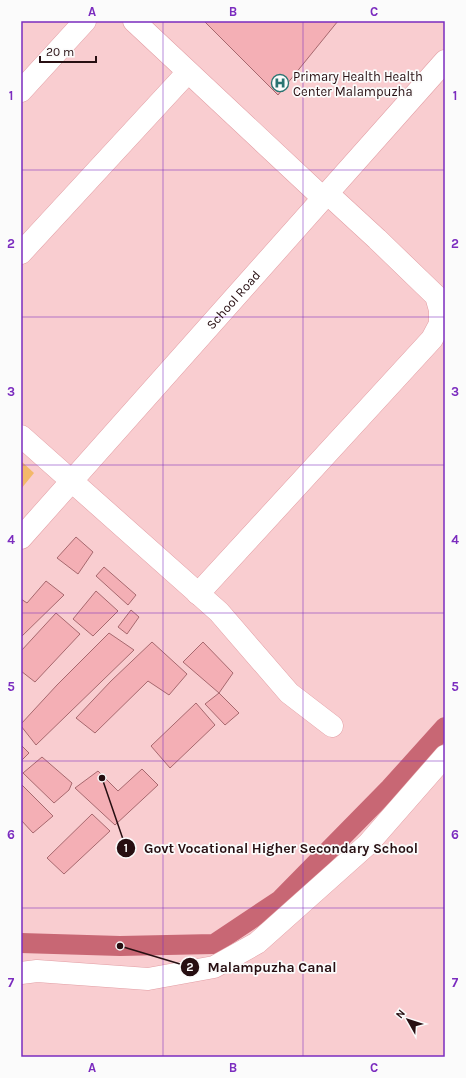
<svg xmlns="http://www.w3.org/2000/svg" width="466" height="1078" viewBox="0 0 466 1078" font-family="Karla,sans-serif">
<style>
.green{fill:#f3b86a}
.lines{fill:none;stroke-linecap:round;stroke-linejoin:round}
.canal{stroke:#c86774;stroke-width:20}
.building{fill:#f4afb5;stroke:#a7686e}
.minor-casing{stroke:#e29ea4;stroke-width:23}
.minor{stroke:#fff;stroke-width:22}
.grid{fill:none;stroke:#7b2cbf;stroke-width:1;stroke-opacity:0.55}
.labels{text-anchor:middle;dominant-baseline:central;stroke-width:3.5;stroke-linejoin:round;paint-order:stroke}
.poi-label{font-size:13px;fill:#270f12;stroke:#fbfbfb;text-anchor:start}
.street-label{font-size:13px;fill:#270f12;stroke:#fbfbfb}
.leader{fill:none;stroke:#270f12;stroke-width:1.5}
.callout-dot{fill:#270f12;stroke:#fbfbfb;stroke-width:1.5}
.mark-label{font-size:12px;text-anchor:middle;font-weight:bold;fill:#fff}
.callout-label{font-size:14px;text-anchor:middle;font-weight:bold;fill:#270f12;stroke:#fbfbfb;stroke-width:3.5;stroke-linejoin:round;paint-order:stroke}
.neatline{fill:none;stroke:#7b2cbf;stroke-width:1.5}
.grid-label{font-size:13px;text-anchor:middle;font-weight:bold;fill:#7b2cbf}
</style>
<rect width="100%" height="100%" fill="#f9cdd0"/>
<!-- green -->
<path class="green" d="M21 461 34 473 21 489Z"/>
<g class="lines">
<!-- canal -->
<path class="canal" d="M21 943 120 946 214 944 280 900 390 788 445 727"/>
</g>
<!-- building -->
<path class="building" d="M204 21H338L278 95Z
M76 537 93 552 78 574 57 558Z
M104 567 136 595 128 605 96 576Z
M46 581 64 595 21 637V599L27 603Z
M96 591 118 611 93 636 73 619Z
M131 610 139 617 127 634 118 627Z
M56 613 80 634 35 682 21 671V651Z
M109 633 134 650 36 745 21 726V724L57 685Z
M152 642 187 674 169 695 148 681 95 733 76 718 111 681Z
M203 642 233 673 219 693 183 662Z
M219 693 239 713 225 725 205 704Z
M196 703 215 725 170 768 151 746Z
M21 745 29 753 21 761Z
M42 757 72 783 69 790 54 803 23 773Z
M142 769 158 785 115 825 75 788 98 771 118 791Z
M21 784 53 816 33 833 21 820Z
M92 814 110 831 64 874 47 858Z"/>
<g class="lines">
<!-- minor casing -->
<g class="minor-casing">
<g id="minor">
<path d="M134 21 323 198"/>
<path d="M21 91 85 21"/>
<path d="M21 253 188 72"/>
<path d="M21 436 219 612 289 693 332 726"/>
<path id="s1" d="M21 538 445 61"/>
<path d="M198 594 432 339 440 324V310L436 296 377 239 327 193"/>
<path d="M21 973 37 971 148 979 214 967 257 943 368 844 445 756"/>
</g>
</g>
<!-- minor -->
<use href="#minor" class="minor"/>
</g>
<!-- grid -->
<path class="grid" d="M163 21V1057M303 21V1057M21 170H445M21 317H445M21 465H445M21 613H445M21 761H445M21 908H445"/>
<!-- icons -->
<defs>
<g id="hospital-ring" transform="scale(0.9)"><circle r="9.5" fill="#fbfbfb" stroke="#2a7472" stroke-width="1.5"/><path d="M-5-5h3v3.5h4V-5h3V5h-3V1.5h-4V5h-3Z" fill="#2a7472"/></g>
</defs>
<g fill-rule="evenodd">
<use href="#hospital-ring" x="280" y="83"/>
</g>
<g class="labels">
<!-- poi labels -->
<g class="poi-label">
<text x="293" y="76">Primary Health Health<tspan x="293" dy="15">Center Malampuzha</tspan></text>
</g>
<!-- street labels -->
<g class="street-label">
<text stroke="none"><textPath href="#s1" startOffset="319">School Road</textPath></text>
</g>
</g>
<!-- callouts -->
<path class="leader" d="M102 778L126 848M120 946L190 967"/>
<g class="callout-dot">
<circle cx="102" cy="778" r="4"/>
<circle cx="120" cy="946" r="4"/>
<circle cx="126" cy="848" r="10"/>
<circle cx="190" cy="967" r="10"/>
</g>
<g class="mark-label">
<text x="126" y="852">1</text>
<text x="190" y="971">2</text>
</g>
<g class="callout-label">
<text x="281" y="853">Govt Vocational Higher Secondary School</text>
<text x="272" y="972">Malampuzha Canal</text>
</g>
<!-- border -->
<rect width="466" height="1078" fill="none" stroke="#fbfbfb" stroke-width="44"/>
<!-- north arrow -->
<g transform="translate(408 1020) rotate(309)" stroke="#fbfbfb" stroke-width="3" paint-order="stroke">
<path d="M0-3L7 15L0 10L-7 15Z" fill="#270f12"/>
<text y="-6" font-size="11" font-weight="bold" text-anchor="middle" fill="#270f12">N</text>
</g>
<!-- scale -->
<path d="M40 56v6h56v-6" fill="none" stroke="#270f12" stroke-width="2"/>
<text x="46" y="56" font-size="12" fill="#270f12" stroke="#fbfbfb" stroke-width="3" paint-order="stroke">20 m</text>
<rect x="22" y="22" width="422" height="1034" class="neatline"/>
<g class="grid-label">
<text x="92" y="16">A</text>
<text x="233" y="16">B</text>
<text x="374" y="16">C</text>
<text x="11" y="100">1</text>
<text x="455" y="100">1</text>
<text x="11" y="248">2</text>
<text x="455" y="248">2</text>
<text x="11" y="396">3</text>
<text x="455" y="396">3</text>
<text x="11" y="544">4</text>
<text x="455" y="544">4</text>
<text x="11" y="691">5</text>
<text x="455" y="691">5</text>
<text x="11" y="839">6</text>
<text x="455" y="839">6</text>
<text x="11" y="987">7</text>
<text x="455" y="987">7</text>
<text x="92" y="1072">A</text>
<text x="233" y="1072">B</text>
<text x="374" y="1072">C</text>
</g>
</svg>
